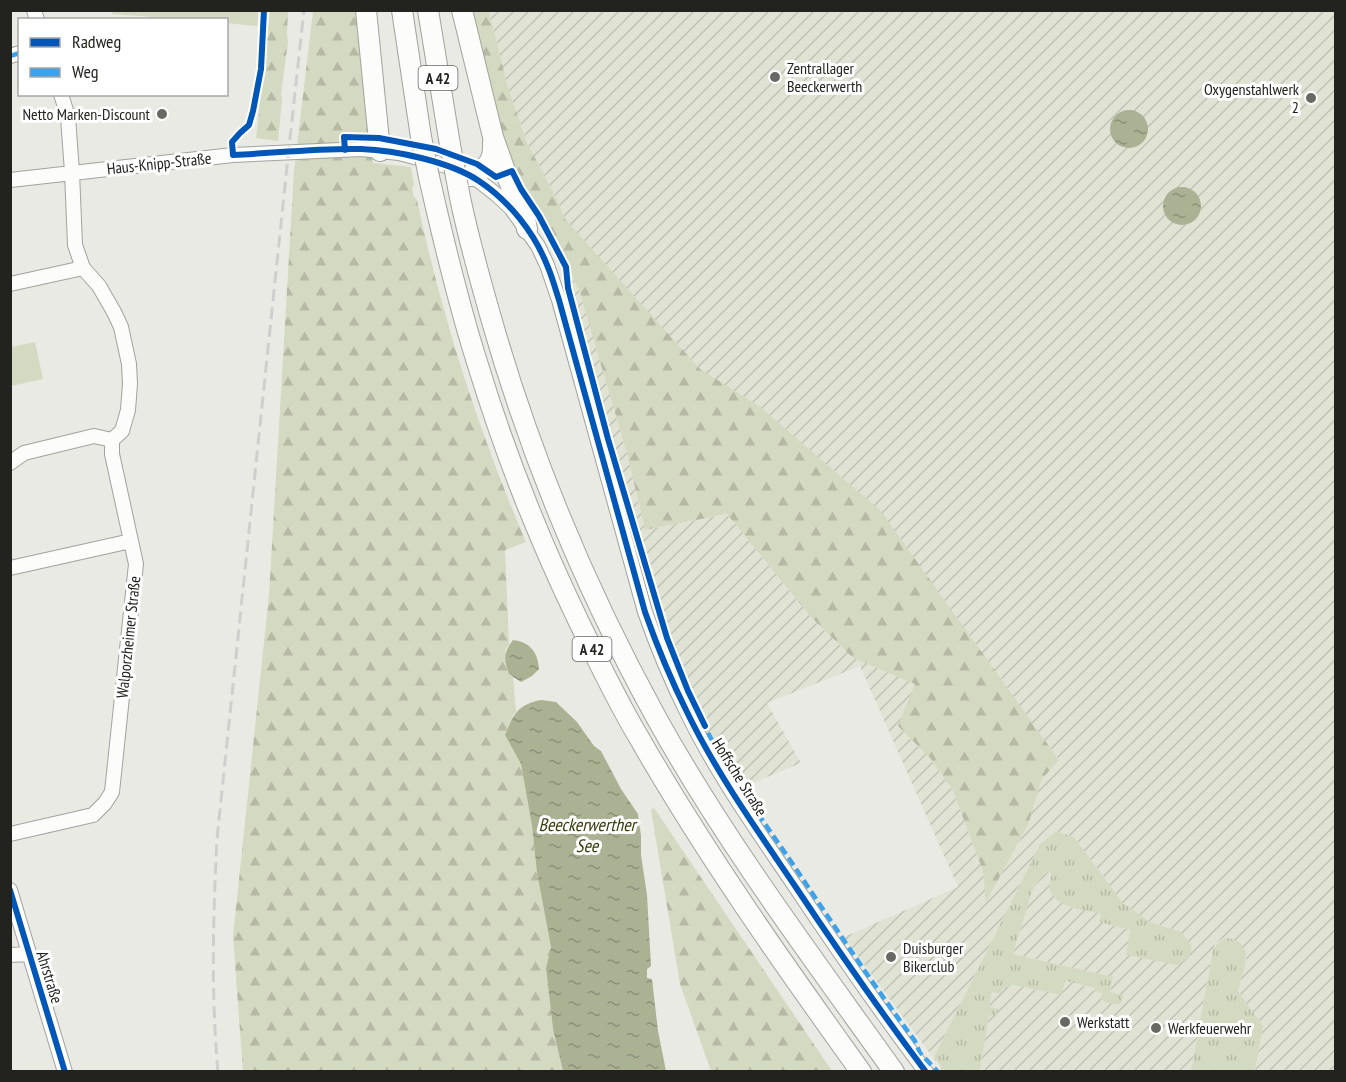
<svg xmlns="http://www.w3.org/2000/svg" width="1346" height="1082" viewBox="0 0 1346 1082" font-family="'PT Sans Narrow',sans-serif">
<style>
.industrial{fill:url(#industrial-furrows);fill-rule:evenodd}
.grass{fill:url(#grass-tufts)}
.forest{fill:url(#forest-firs)}
.pitch{fill:#d4d9c1}
.water{fill:url(#water-ripples)}
.lines{fill:none;stroke-linecap:round;stroke-linejoin:round}
.minor-casing{stroke:#a2a29e;stroke-width:16}
.highway-casing{stroke:#a2a29e;stroke-width:22}
.minor{stroke:#fcfcfb;stroke-width:14}
.highway{stroke:#fcfcfb;stroke-width:20}
.rail{stroke:#cfd0cd;stroke-width:3;stroke-dasharray:12 6;stroke-linecap:butt}
.highway-bridge-casing{stroke:#a2a29e;stroke-width:22;stroke-linecap:butt}
.highway-bridge{stroke:#fcfcfb;stroke-width:20}
.quiet{stroke:#3ea2ea;stroke-width:4.5;stroke-dasharray:9 4.5;stroke-linecap:butt}
.cycleway-casing{stroke:#fff;stroke-width:10}
.cycleway{stroke:#0057b8;stroke-width:6}
.poi-dot{fill:#686963;stroke:#fff;stroke-width:2}
.labels{text-anchor:middle;dominant-baseline:central;stroke-width:6;stroke-linejoin:round;paint-order:stroke}
.shield{fill:#fff;stroke:#646562;stroke-width:1.5}
.shield-label{font-size:15px;font-weight:bold;fill:#22231e}
.poi-label{font-size:16px;fill:#22231e;stroke:#fff;text-anchor:start}
.street-label{font-size:16px;fill:#22231e;stroke:#fff}
.water-label{font-size:18px;font-style:italic;fill:#373d0d;stroke:#fff}
</style>
<defs>
<pattern id="industrial-furrows" width="10" height="10" patternUnits="userSpaceOnUse" patternTransform="scale(1.5)"><rect width="10" height="10" fill="#e0e3d4"/><path d="M-1 1l2-2M0 10L10 0M9 11l2-2" fill="none" stroke="#c0c2b6"/></pattern>
<pattern id="grass-tufts" width="24" height="20" patternUnits="userSpaceOnUse" patternTransform="scale(1.5)"><rect width="24" height="20" fill="#d4d9c1"/><path d="M3 7l-1-3M5 7V3M7 7l1-3M15 17l-1-3M17 17v-4M19 17l1-3" fill="none" stroke="#b6baa5"/></pattern>
<pattern id="forest-firs" width="22" height="20" patternUnits="userSpaceOnUse" patternTransform="scale(1.5)"><rect width="22" height="20" fill="#d4d9c1"/><path d="M5 1l3.5 6h-7zM16 11l3.5 6h-7z" fill="#b6baa5"/></pattern>
<pattern id="water-ripples" width="26" height="14" patternUnits="userSpaceOnUse" patternTransform="scale(1.5)"><rect width="26" height="14" fill="#abb193"/><path d="M2 4q2-2 4 0t4 0M15 11q2-2 4 0t4 0" fill="none" stroke="#8b9077"/></pattern>
</defs>
<rect width="100%" height="100%" fill="#e9eae4"/>
<!-- industrial -->
<path class="industrial" d="M489 11H1335V1071H1255L1263 1026 1238 991 1247 956 1227 938 1220 940 1215 944 1213 950 1191 1071H980L989 1015 996 1016 998 1010 989 1008 992 992 1013 985 1061 994 1064 981 1110 992 1112 977 1013 954 1032 891 1045 872 1052 873 1069 907 1101 914 1099 922 1130 930 1181 932 1152 923 1123 903 1074 837 1056 831 1040 844 934 1057 945 1071H943L844 937 958 887 860 666 767 703 801 763 743 787 712 744 686 693 663 638 639 551 572 288 565 219 556 197 527 143 507 84ZM565 221 700 369 1059 759 1042 779 1028 825 987 900 983 871 953 791 930 758 916 684 853 658 810 616 727 514 645 530 628 457 579 290Z"/>
<!-- grass -->
<path class="grass" d="M1056 831 1074 837 1123 903 1152 923 1181 932 1192 946 1190 956 1178 965 1126 955 1130 930 1099 922 1101 914C1084 910 1054 908 1049 888 1049 884 1051 878 1052 873L1045 872 1032 891 1013 954 1113 977 1110 992 1123 995 1121 1003C1115 1006 1106 1003 1101 999L1102 993 1094 991 1095 988 1065 981 1062 995 1013 985 1002 989 1001 994 992 992 989 1007 998 1009 996 1017 989 1015 980 1071H945L934 1057 1040 844Z
M1227 938C1257 942 1243 972 1238 991L1263 1026 1255 1071H1191L1213 950C1216 943 1220 940 1227 938Z"/>
<!-- forest -->
<path class="forest" d="M270 11H288L287 34 288 42 281 94 282 99 278 141 256 138Z
M313 11H357L367 126 373 163 411 167 414 185 412 188 414 197 417 200C442 318 479 432 526 542L505 550 509 645 505 650 509 674 513 677 516 712 514 714 505 735 521 764 532 826 537 873 551 947 546 968 553 1029 563 1071 243 1072 233 936 269 595 294 171Z
M471 11H489L507 84 527 143 556 197 565 219 700 369 759 406 880 510 1059 760 1042 779 1028 825 986 902 983 871 953 791 930 758 898 726 915 684 853 658 810 616 727 514 645 530 628 457 579 290 555 241 525 191 504 148Z
M654 808 832 1071H711L680 984 651 810Z"/>
<!-- pitch -->
<path class="pitch" d="M112 11V10L258 11 257 26 227 23 226 20 180 19 112 14Z
M35 342 43 379 11 386V347Z"/>
<!-- water -->
<path class="water" d="M1110 129a19 19 0 1 1 38 0a19 19 0 1 1-38 0Z
M1163 206a19 19 0 1 1 38 0a19 19 0 1 1-38 0Z
M513 640C530 642 538 652 539 669L532 676 521 682 509 674C504 659 503 653 513 640Z
M541 700 556 702 577 722 594 746 601 751 621 789 638 814 641 836V855L647 895 651 966 647 969V978L652 979 658 1031 666 1071H563L553 1029 546 968 551 947 537 873 532 826 521 764 505 735C514 714 517 705 541 700Z"/>
<g class="lines">
<!-- minor casing -->
<g class="minor-casing">
<path id="minor" d="M34 10 37 20
M10 56 20 53
M10 180 233 155 361 149 399 153 437 163 461 171 479 181 497 195 511 208 538 246 547 265 559 300 645 612C657 646 671 680 687 712 717 774 757 830 795 886 837 949 880 1011 926 1072
M10 284 83 268
M10 463 24 453 94 436 112 440
M10 568 131 541
M10 834 93 815 105 803 112 792 136 564 112 454V440L122 431 128 410 130 384 129 364 121 327 114 312 99 286 83 268 75 245 72 172 68 117 61 94
M10 890 65 1072
M10 955 29 954"/>
</g>
<!-- highway casing -->
<g class="highway-casing">
<path id="highway" d="M366 10 380 151
M402 10 421 137
M428 10 450 145
M462 10 493 137 508 179 515 195 523 208 527 229
M470 176C488 168 494 161 493 142
M429 177C443 239 458 302 477 362 504 451 538 537 578 620 597 659 616 699 638 736 705 853 782 962 861 1072
M458 187C466 231 479 275 491 318 531 458 587 592 657 719 726 843 812 957 894 1072"/>
</g>
<!-- minor -->
<use href="#minor" class="minor"/>
<!-- highway -->
<use href="#highway" class="highway"/>
<!-- rail -->
<path class="rail" d="M218 1072C211 994 213 917 217 839L287 166 304 10"/>
<!-- highway-bridge casing -->
<g class="highway-bridge-casing">
<path id="highway-bridge" d="M421 137 429 177
M450 145 458 187"/>
</g>
<!-- highway-bridge -->
<use href="#highway-bridge" class="highway-bridge"/>
<!-- quiet -->
<path class="quiet" d="M10 56 20 53
M702 721C726 770 759 815 790 860 831 921 871 982 915 1041L920 1053 938 1072"/>
<!-- cycleway casing -->
<g class="cycleway-casing">
<path id="cycleway" d="M264 10 261 69 253 111 249 125 240 133 232 142 233 155C276 153 319 148 361 149 395 150 451 162 479 181 509 201 534 232 547 265 552 276 555 288 559 300L645 612C657 646 671 680 687 712 717 774 757 830 795 886 837 949 880 1011 926 1072
M345 150 344 137 379 138 436 149 477 164 496 177 512 171 521 189 539 216 566 267 568 288 608 439 667 638 688 691 705 726
M10 890 65 1072"/>
</g>
<!-- cycleway -->
<use href="#cycleway" class="cycleway"/>
</g>
<!-- markers -->
<g class="poi-dot">
<circle cx="775" cy="77" r="6"/>
<circle cx="1311" cy="98" r="6"/>
<circle cx="162" cy="114" r="6"/>
<circle cx="891" cy="957" r="6"/>
<circle cx="1065" cy="1022" r="6"/>
<circle cx="1156" cy="1028" r="6"/>
</g>
<g class="labels">
<!-- shield labels -->
<g class="shield">
<rect x="418.5" y="66" width="39" height="24" rx="4.5"/>
<rect x="572.5" y="637" width="39" height="24" rx="4.5"/>
</g>
<g class="shield-label">
<text x="438" y="78">A 42</text>
<text x="592" y="649">A 42</text>
</g>
<!-- poi labels -->
<g class="poi-label">
<text x="787" y="68">Zentrallager<tspan x="787" dy="18">Beeckerwerth</tspan></text>
<text x="1299" y="89" text-anchor="end">Oxygenstahlwerk<tspan x="1299" dy="18">2</tspan></text>
<text x="150" y="114" text-anchor="end">Netto Marken-Discount</text>
<text x="903" y="948">Duisburger<tspan x="903" dy="18">Bikerclub</tspan></text>
<text x="1077" y="1022">Werkstatt</text>
<text x="1168" y="1028">Werkfeuerwehr</text>
</g>
<!-- street labels -->
<g class="street-label">
<text transform="translate(159 163) rotate(-6)">Haus-Knipp-Straße</text>
<text transform="translate(128 637) rotate(-84)">Walporzheimer Straße</text>
<text transform="translate(740 777) rotate(58)">Hoffsche Straße</text>
<text transform="translate(50 977) rotate(73)">Ahrstraße</text>
</g>
<!-- water labels -->
<g class="water-label">
<text x="587" y="824">Beeckerwerther<tspan x="587" dy="21">See</tspan></text>
</g>
</g>
<!-- border -->
<rect width="1346" height="1082" fill="none" stroke="#22231e" stroke-width="24"/>
<!-- legend -->
<rect x="18" y="18" width="210" height="78" fill="#ffffff" stroke="#a7a7a5" stroke-width="1.5"/>
<rect x="30" y="38" width="30" height="9" fill="#0057b8" stroke="#a7a7a5" stroke-width="1.5"/>
<text x="72" y="48" font-size="18" fill="#22231e">Radweg</text>
<rect x="30" y="68" width="30" height="9" fill="#3ea2ea" stroke="#a7a7a5" stroke-width="1.5"/>
<text x="72" y="78" font-size="18" fill="#22231e">Weg</text>
</svg>
